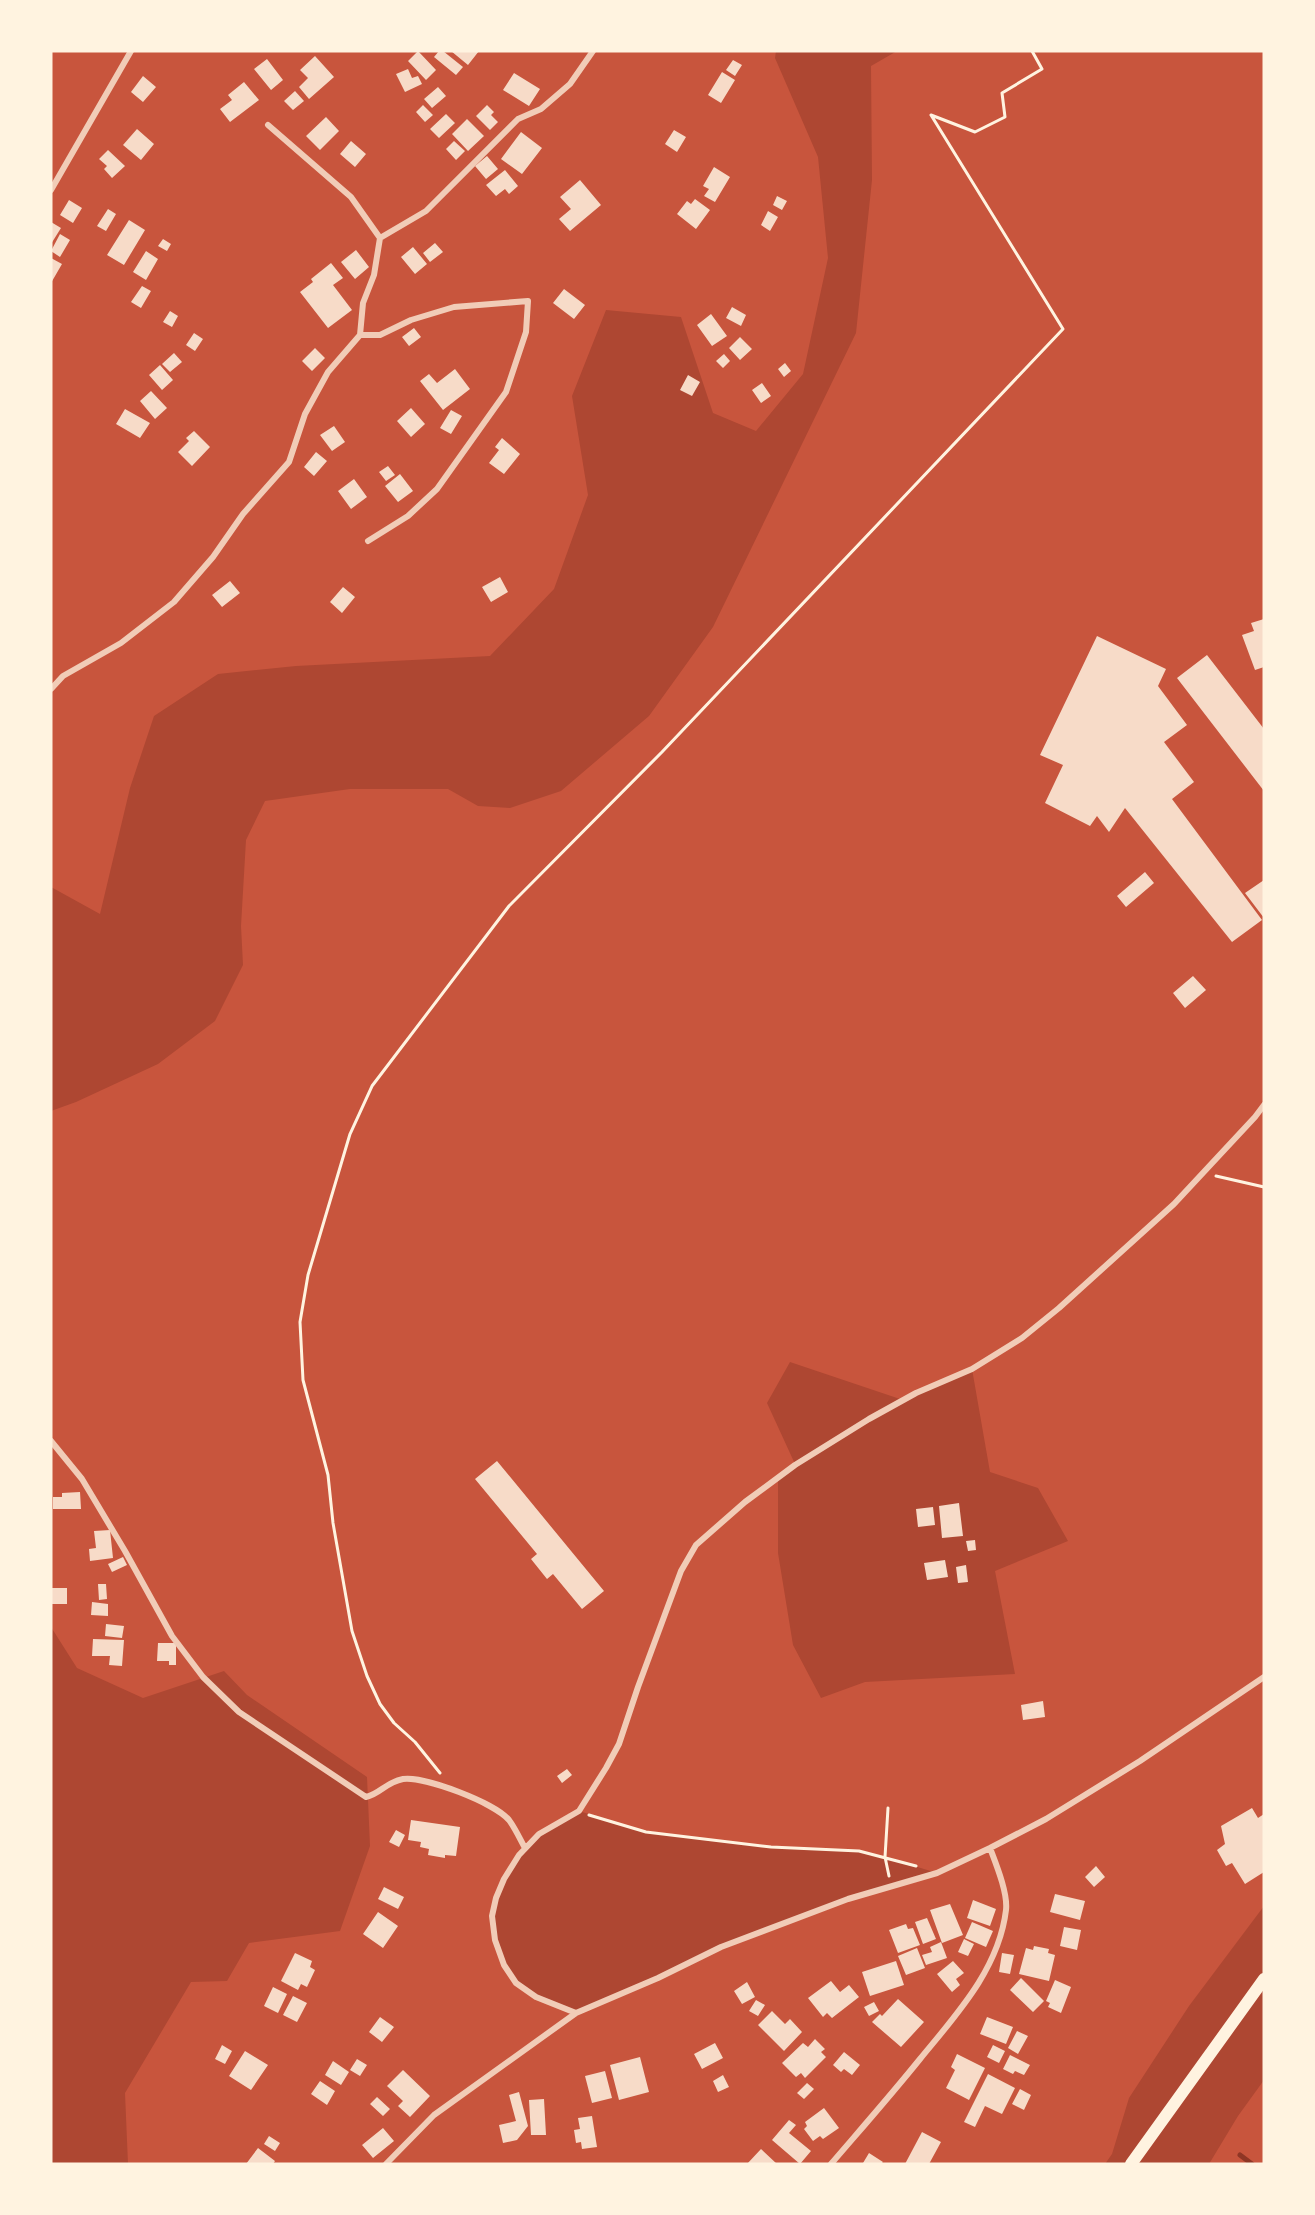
<svg xmlns="http://www.w3.org/2000/svg" width="1315" height="2215" viewBox="0 0 1315 2215" font-family="Quicksand,sans-serif">
<style>
.green{fill:#ae4732}
.lines{fill:none;stroke-linecap:round;stroke-linejoin:round}
.stream{stroke:#8f3625;stroke-width:5}
.building{fill:#f7dbc8}
.path{stroke:#fff3e0;stroke-width:3}
.minor{stroke:#f1ccb7;stroke-width:6}
.trunk{stroke:#fff3e0;stroke-width:12}
</style>
<rect width="100%" height="100%" fill="#c8553d"/>
<!-- green -->
<path class="green" d="M776 51H897L871 66 872 180 856 333 713 627 649 716 561 791 510 808 478 806 448 789H350L265 801 246 840 241 926 243 965 215 1021 158 1064 76 1102 51 1111V887L100 914 130 788 154 716 218 674 296 666 490 656 554 589 588 495 572 396 606 310 681 317 713 413 756 431 803 374 828 258 818 157 775 58Z
M790 1362 903 1400 972 1369 990 1472 1038 1488 1068 1541 995 1571 1015 1674 865 1682 821 1698 793 1645 778 1553V1477L795 1464 767 1403Z
M51 1627 77 1668 143 1698 224 1671 247 1695 367 1777 370 1846 340 1931 249 1943 227 1981 191 1982 125 2093 128 2164H51Z
M579 1811 646 1832 771 1847 859 1851 885 1857 937 1873 781 1923 576 2013C562 2007 524 1993 515 1982 505 1970 493 1932 492 1917 491 1902 510 1866 519 1854 535 1835 558 1824 579 1811Z
M1264 1906V2080L1238 2116 1209 2164H1105L1112 2154 1129 2098 1189 2006Z"/>
<g class="lines">
<!-- stream -->
<path class="stream" d="M1240 2155 1252 2164"/>
</g>
<!-- building -->
<path class="building" d="M418 51 436 70 426 80 408 61Z
M439 51H443L463 67 456 75 434 57Z
M451 51H479L468 65Z
M315 56 334 77 309 99 299 87 308 78 300 70Z
M267 59 283 80 271 90 254 69Z
M733 60 742 65 735 76 726 70Z
M408 69 412 78 418 76 422 84 405 92 396 74Z
M722 72 735 80 721 103 708 95Z
M514 73 540 89 529 106 503 90Z
M143 76 156 87 143 102 131 92Z
M244 82 259 100 230 122 220 109 232 100 228 95Z
M438 87 446 96 432 108 424 99Z
M295 91 304 101 293 110 284 101Z
M423 105 433 115 425 122 416 112Z
M487 105 494 112 491 115 498 122 490 130 476 116Z
M446 114 455 123 439 138 430 129Z
M326 117 339 131 320 150 306 136Z
M467 119 484 136 468 151 452 134Z
M137 129 154 144 141 160 123 145Z
M674 130 686 137 677 152 665 144Z
M521 132 542 148 522 174 501 159Z
M351 141 366 154 355 167 340 154Z
M454 141 465 151 456 160 446 149Z
M108 150 125 166 112 178 104 169 107 166 99 159Z
M487 156 498 169 486 179 475 166Z
M714 167 730 177 715 202 704 196 709 189 703 186Z
M505 170 518 186 509 194 505 189 496 196 486 185Z
M580 180 601 205 570 231 559 219 571 209 560 197Z
M777 196 787 201 782 210 773 205Z
M695 199 710 210 696 229 677 214 687 201 691 204Z
M69 200 82 208 73 223 60 215Z
M108 209 116 214 106 231 97 226Z
M768 211 778 217 770 231 761 225Z
M129 220 145 230 124 265 107 255Z
M51 222 61 228 51 244Z
M60 234 70 240 60 257 51 251Z
M163 239 171 244 167 251 158 246Z
M435 243 443 252 430 262 423 253Z
M413 247 427 264 415 274 401 257Z
M356 250 369 267 355 279 341 262Z
M146 251 158 259 146 280 133 272Z
M51 258 62 264 51 283Z
M331 263 343 278 333 285 352 310 328 328 300 292 313 282 311 279Z
M142 286 151 291 141 308 131 302Z
M564 289 585 305 574 319 553 303Z
M732 307 746 315 741 326 726 318Z
M170 311 178 316 172 327 163 322Z
M711 314 727 336 712 346 697 325Z
M414 328 421 337 409 346 402 337Z
M194 333 203 339 195 351 186 345Z
M740 337 752 349 740 360 729 348Z
M315 348 325 358 312 371 302 361Z
M174 353 182 362 170 372 162 364Z
M724 354 730 361 723 368 716 361Z
M785 363 791 371 784 377 778 369Z
M160 365 173 380 162 390 149 375Z
M455 369 470 389 443 410 420 381 429 374 437 383Z
M688 375 700 382 692 396 680 390Z
M762 383 771 396 761 403 752 390Z
M151 391 167 408 155 419 140 401Z
M411 408 425 424 411 437 397 421Z
M125 409 150 423 140 438 116 424Z
M451 410 462 416 451 434 440 428Z
M334 426 345 442 332 451 320 435Z
M194 431 210 447 192 466 178 452 189 441 186 438Z
M502 438 520 454 504 474 489 463 499 450 495 447Z
M316 452 327 461 314 476 304 467Z
M388 466 395 475 386 481 379 472Z
M400 474 413 491 398 502 385 486Z
M354 479 367 497 351 509 338 491Z
M500 577 508 592 491 602 482 587Z
M230 581 240 593 222 607 212 595Z
M343 587 355 597 342 613 330 602Z
M1264 619V667L1255 670 1242 635 1254 631 1251 623Z
M1097 636 1166 669 1158 686 1187 725 1164 742 1194 782 1172 799 1262 920 1232 942 1125 808 1109 832 1097 816 1090 826 1045 803 1063 765 1040 755Z
M1207 655 1264 729V791L1177 678Z
M1145 872 1154 883 1126 907 1117 896Z
M1264 880V918L1245 893Z
M1193 976 1206 990 1185 1008 1173 993Z
M497 1461 604 1591 582 1609 553 1574 547 1579 531 1559 537 1554 475 1479Z
M80 1492 81 1509H53V1497H62V1493Z
M959 1503 963 1536 942 1538 939 1506Z
M933 1507 935 1525 918 1527 916 1509Z
M110 1530 113 1558 90 1561 89 1549 96 1548 94 1531Z
M975 1540 976 1550 968 1551 966 1541Z
M123 1557 127 1565 112 1572 108 1564Z
M945 1560 948 1577 927 1580 924 1563Z
M966 1565 968 1582 958 1583 956 1567Z
M98 1584H106L107 1599 99 1600Z
M52 1588H67V1604H52Z
M92 1602 108 1604V1616L91 1615Z
M106 1624 124 1626 122 1638 105 1636Z
M93 1639 124 1640 122 1666 109 1665 110 1656H92Z
M158 1643H176V1665H169V1661H157Z
M1043 1701 1045 1717 1023 1720 1021 1705Z
M567 1769 572 1775 562 1783 557 1776Z
M1252 1808 1258 1818 1264 1814V1872L1245 1884 1232 1863 1226 1866 1217 1850 1225 1844 1221 1826Z
M411 1820 460 1827 456 1856 445 1855V1858L428 1855 429 1849 420 1847 421 1842 408 1840Z
M396 1830 405 1835 399 1847 389 1842Z
M1096 1866 1105 1877 1094 1887 1085 1877Z
M384 1887 404 1897 398 1909 378 1899Z
M1055 1894 1085 1901 1080 1920 1050 1912Z
M973 1900 996 1909 990 1926 967 1918Z
M950 1904 963 1935 942 1943 930 1910Z
M378 1912 398 1926 383 1948 363 1934Z
M927 1918 936 1939 923 1944 915 1922Z
M972 1922 993 1931 986 1947 965 1938Z
M906 1924 908 1929 913 1928 920 1945 898 1953 889 1930Z
M1064 1927 1081 1930 1077 1950 1060 1946Z
M964 1939 974 1944 968 1956 958 1952Z
M941 1942 947 1958 926 1965 922 1955 932 1952 930 1947Z
M1034 1946 1049 1949 1048 1953 1055 1955 1049 1981 1019 1974 1026 1948 1033 1950Z
M917 1948 925 1968 906 1975 898 1956Z
M295 1953 312 1961 310 1967 315 1970 307 1987 301 1984 298 1990 281 1981Z
M1002 1953 1014 1955 1010 1974 999 1972Z
M896 1961 904 1985 870 1996 862 1972Z
M953 1961 964 1973 956 1979 960 1985 952 1992 937 1974Z
M1021 1978 1044 2001 1033 2012 1010 1990Z
M1055 1980 1071 1987 1061 2013 1048 2007 1050 2003 1046 2001Z
M831 1981 840 1992 849 1985 859 1997 832 2018 827 2013 823 2017 808 1998Z
M747 1982 755 1997 742 2004 734 1991Z
M273 1987 287 1994 278 2013 264 2006Z
M293 1996 307 2003 297 2022 283 2015Z
M898 1999 924 2022 901 2047 872 2022 880 2014 882 2016Z
M756 2000 765 2005 758 2016 749 2011Z
M874 2002 879 2011 869 2016 864 2007Z
M772 2011 785 2024 790 2019 802 2032 784 2051 758 2025Z
M380 2017 394 2027 382 2042 369 2032Z
M987 2017 1013 2027 1006 2044 980 2034Z
M1017 2031 1028 2036 1018 2054 1008 2048Z
M815 2039 825 2049 821 2052 826 2057 805 2078 801 2073 796 2077 782 2063 803 2043 808 2047Z
M715 2043 723 2058 702 2069 694 2054Z
M222 2045 232 2051 225 2064 215 2059Z
M993 2045 1005 2051 999 2063 987 2057Z
M245 2051 268 2065 251 2090 229 2076Z
M844 2052 860 2065 852 2075 844 2069 841 2072 833 2065Z
M957 2054 985 2068 969 2100 946 2088 955 2070 951 2067Z
M1010 2055 1030 2065 1024 2075 1015 2071 1013 2074 1003 2069Z
M640 2057 649 2092 619 2100 610 2065Z
M357 2059 367 2065 360 2076 350 2070Z
M333 2061 349 2072 341 2085 325 2075Z
M403 2070 430 2096 410 2117 398 2106 403 2101 387 2086Z
M605 2071 612 2098 592 2103 585 2076Z
M988 2074 1015 2088 1002 2114 985 2106 975 2127 964 2122Z
M723 2075 729 2087 718 2092 713 2081Z
M320 2081 335 2091 327 2105 311 2094Z
M807 2083 814 2089 804 2099 797 2093Z
M1020 2089 1031 2095 1024 2110 1012 2104Z
M519 2092 528 2126 517 2140 503 2143 499 2125 516 2121 509 2095Z
M377 2097 390 2109 383 2116 370 2104Z
M544 2099 546 2135H531L529 2100Z
M824 2108 839 2128 823 2139 820 2136 813 2141 804 2129 807 2126 805 2122Z
M592 2116 597 2147 582 2149 581 2142 576 2143 574 2130 580 2129 578 2118Z
M789 2120 796 2125 789 2133 811 2151 800 2164 772 2140Z
M383 2128 394 2141 373 2158 362 2145Z
M922 2132 941 2142 929 2164H905Z
M269 2136 280 2143 275 2151 264 2144Z
M258 2148 275 2161 273 2164H246Z
M761 2149 777 2164H747Z
M869 2153 883 2162 881 2164 863 2163Z"/>
<g class="lines">
<!-- path -->
<path class="path" d="M1216 1176 1264 1187
M440 1773 415 1742 394 1723 380 1704 367 1676 352 1631 333 1523 328 1475 303 1380 300 1322 308 1275 350 1134 372 1086 509 906 662 752 1063 329 931 115 975 132 1005 117 1002 93 1042 69 1032 51
M888 1808 885 1857 889 1876
M589 1815 646 1832 771 1847 859 1851 916 1866"/>
<!-- minor -->
<path class="minor" d="M51 190 131 51
M380 238 426 211 518 119 541 109 570 84 593 51
M360 335H380L411 320 454 307 528 301 526 332 506 392 437 489 408 516 368 541
M51 689 63 676 121 643 174 602 213 557 243 514 289 462 305 414 328 372 360 335 363 303 374 275 380 238 351 197 268 125
M51 1441 82 1479 125 1551 172 1636 203 1677 239 1712 366 1797C380 1794 386 1782 403 1779 425 1776 495 1803 509 1820 515 1828 520 1839 525 1848
M576 2013 536 1997 516 1983 504 1965 495 1940 492 1916 496 1898 504 1879 519 1855 539 1834 579 1811 606 1768 619 1744 638 1687 681 1571 696 1545 745 1502 795 1465 869 1419 916 1393 972 1369 1022 1338 1059 1308 1174 1204 1255 1117 1264 1105
M386 2164 434 2115 576 2013 658 1978 721 1947 848 1899 937 1873 990 1848 1046 1819 1140 1761 1264 1677
M831 2164C861 2129 891 2095 920 2059 956 2015 999 1969 1006 1910 1008 1893 996 1864 990 1848"/>
<!-- trunk -->
<path class="trunk" d="M1131 2164 1264 1979"/>
</g>
<!-- border -->
<rect width="1315" height="2215" fill="none" stroke="#fff3e0" stroke-width="105"/>
</svg>
